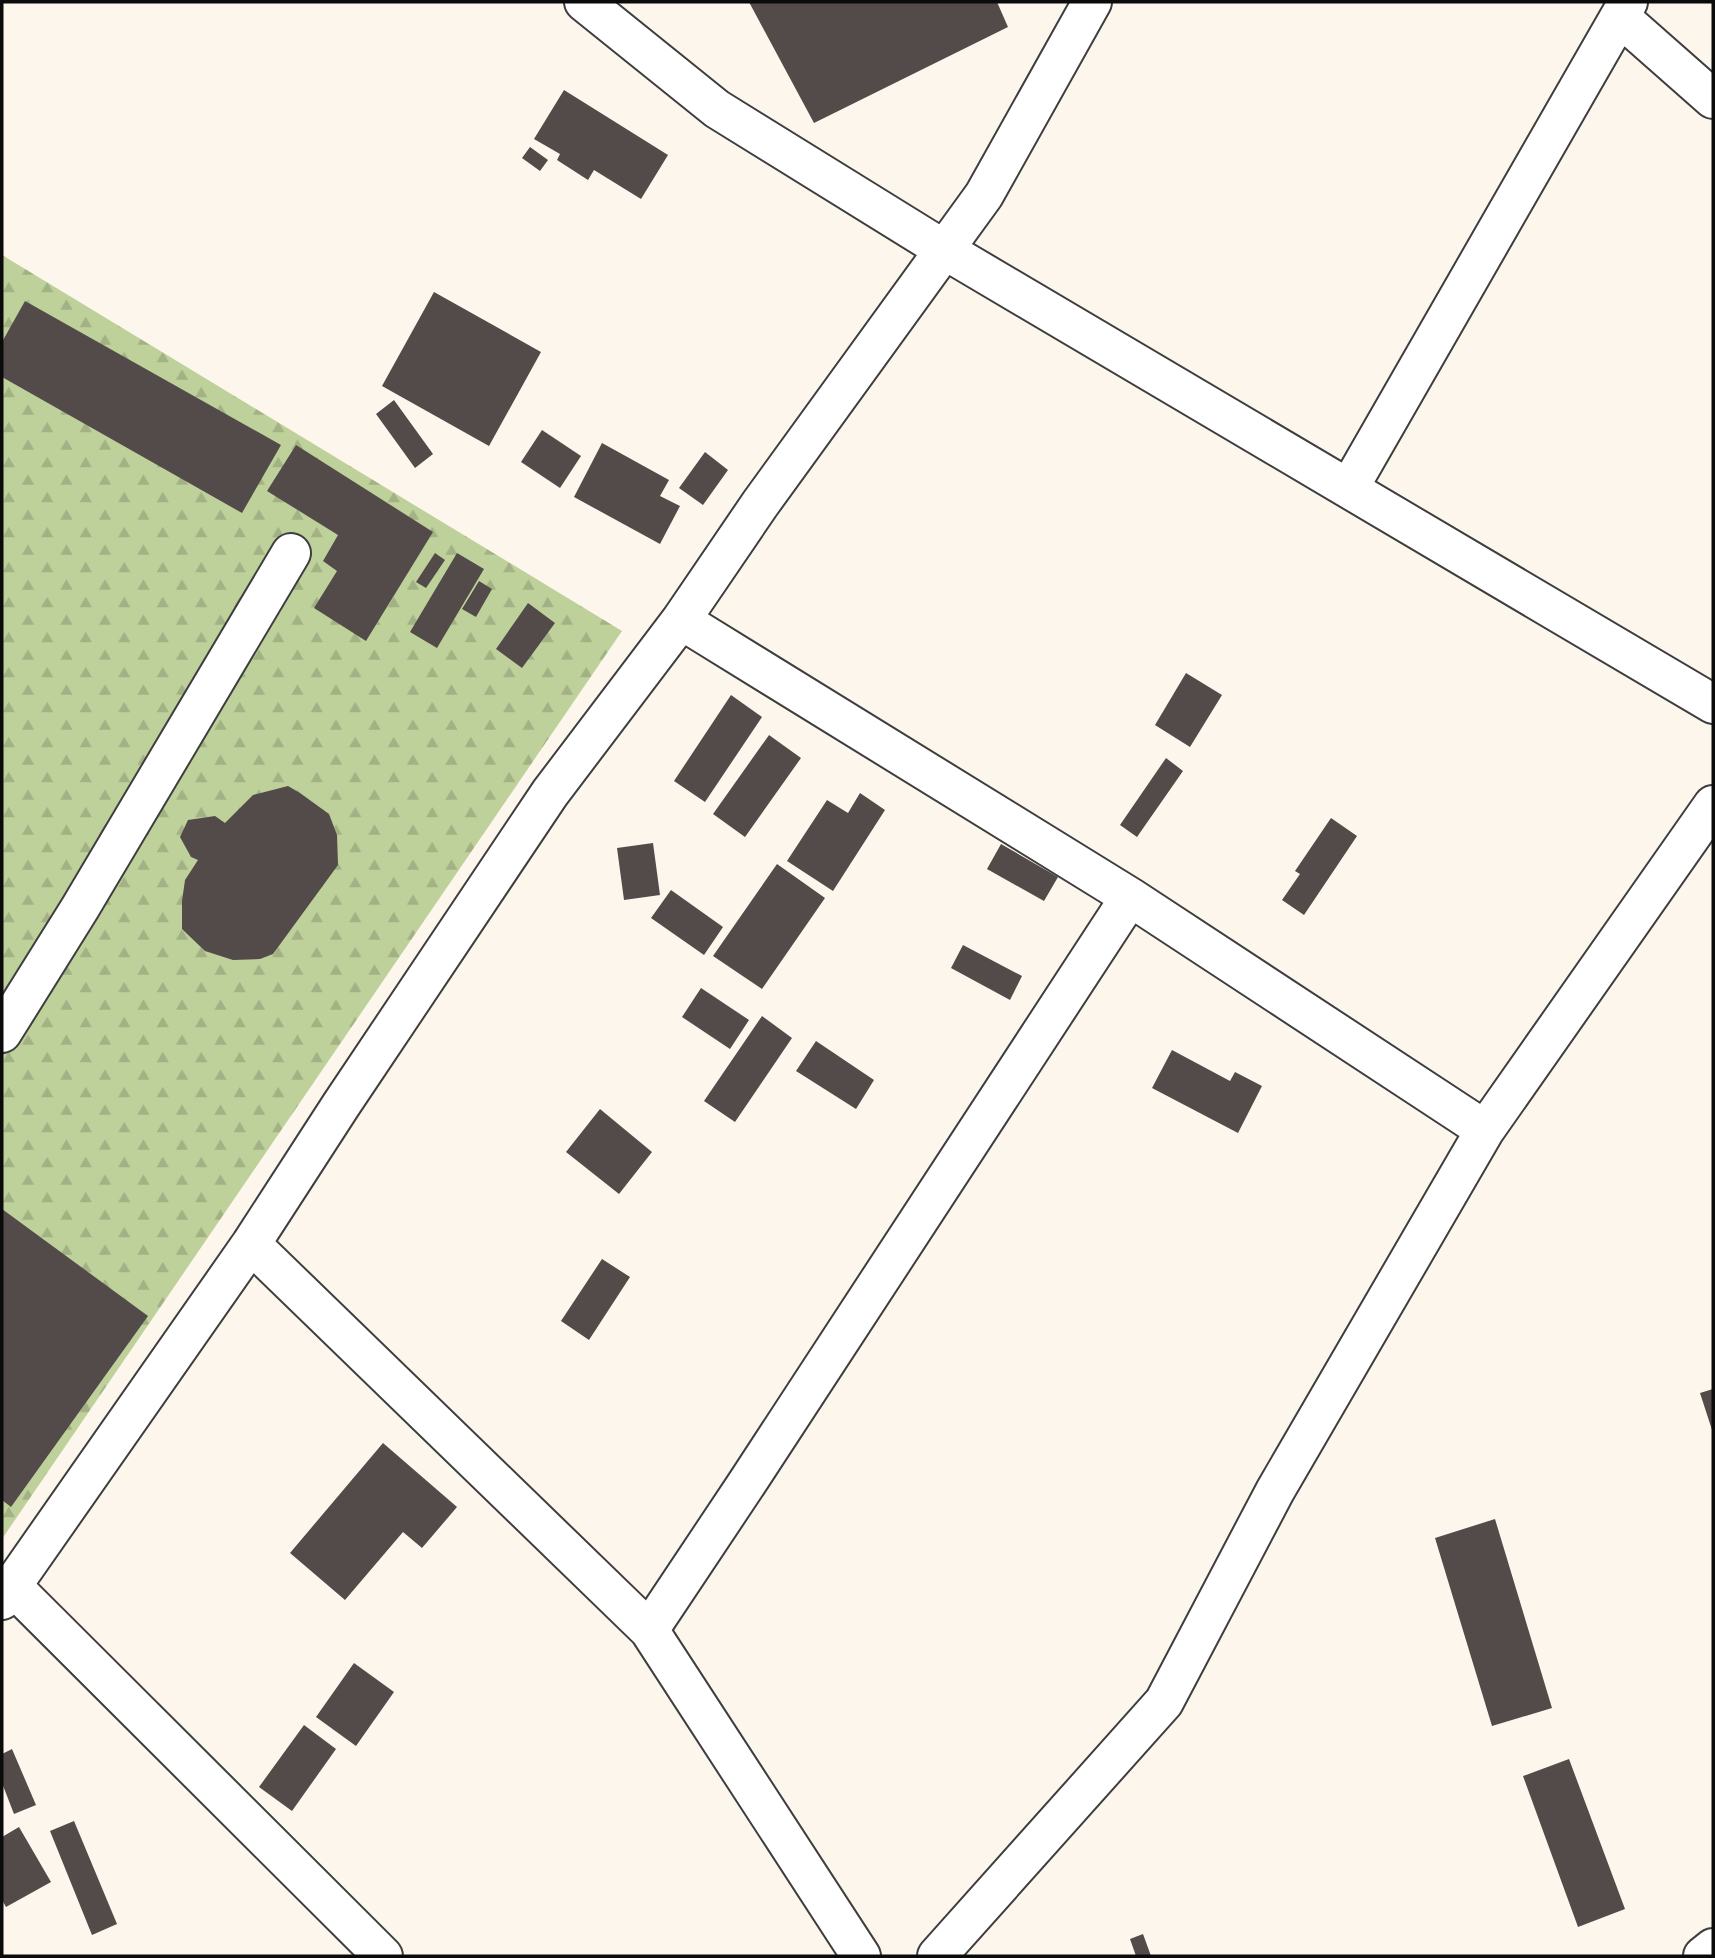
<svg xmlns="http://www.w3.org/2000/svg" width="1715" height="1958" viewBox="0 0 1715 1958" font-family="Georgia,serif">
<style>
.forest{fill:url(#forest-firs)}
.building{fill:#524b49}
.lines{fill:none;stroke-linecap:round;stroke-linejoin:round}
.minor-casing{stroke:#3e3e3e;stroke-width:42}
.minor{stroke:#fff;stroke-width:38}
</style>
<defs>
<pattern id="forest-firs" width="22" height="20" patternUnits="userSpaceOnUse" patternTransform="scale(1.75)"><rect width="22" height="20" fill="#bfd19b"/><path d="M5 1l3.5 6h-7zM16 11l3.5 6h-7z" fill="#a3b284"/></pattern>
</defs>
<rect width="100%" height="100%" fill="#fdf6ec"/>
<!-- forest -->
<path class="forest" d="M2 255 622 631 2 1539Z"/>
<!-- building -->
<path class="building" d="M749 2H997L1008 27 814 123Z
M564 90 668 155 641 199 594 170 588 180 557 160 560 154 534 139Z
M530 147 548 160 540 171 522 158Z
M434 292 541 352 489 446 382 386Z
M25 301 281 445 242 513 2 377V342Z
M394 400 433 454 415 468 376 414Z
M542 430 581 456 560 488 521 462Z
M602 443 669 480 660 496 680 506 660 544 574 497Z
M296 445 433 532 366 641 314 608 337 571 323 561 338 535 267 491Z
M705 452 728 470 703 505 679 488Z
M435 553 445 560 426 588 416 582Z
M457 553 484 569 437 648 410 632Z
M479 581 492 589 476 617 462 609Z
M528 603 555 623 522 668 496 649Z
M1186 673 1222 695 1190 747 1155 725Z
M731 695 762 717 705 802 674 781Z
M769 735 801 758 745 837 713 814Z
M1166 758 1183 771 1137 837 1120 825Z
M288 786 300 793 329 814 337 835 338 865 273 954 260 959 233 960 205 951 182 929V901L185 880 198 860 191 857 180 837 188 820 215 816 225 823 253 795Z
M860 793 885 810 833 891 787 861 827 800 848 813Z
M1331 818 1357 836 1304 915 1282 900 1300 874 1295 871Z
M653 843 660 895 624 900 617 848Z
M1001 844 1058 877 1044 901 987 869Z
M777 864 825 898 762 989 713 956Z
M671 890 723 927 704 955 651 918Z
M963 945 1022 976 1010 1000 951 968Z
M701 988 749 1020 730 1049 682 1017Z
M762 1016 792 1038 735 1122 704 1101Z
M816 1041 874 1080 856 1109 796 1071Z
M1172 1050 1230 1081 1235 1072 1262 1086 1238 1133 1152 1088Z
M600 1109 652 1152 619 1194 566 1152Z
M2 1209 148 1316 11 1507 2 1500Z
M602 1259 630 1277 589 1340 561 1321Z
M1713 1389V1433L1700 1393Z
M383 1443 457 1507 422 1548 403 1532 345 1600 290 1553Z
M1495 1519 1552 1708 1492 1726 1435 1538Z
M354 1663 394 1692 356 1746 316 1717Z
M304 1725 336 1749 292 1811 259 1787Z
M12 1749 36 1805 14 1814 2 1783V1754Z
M1569 1759 1625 1909 1578 1927 1523 1776Z
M74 1821 117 1924 92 1935 50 1831Z
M19 1827 51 1882 6 1907 2 1900V1837Z
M1143 1934 1151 1956H1136L1130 1939Z"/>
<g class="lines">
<!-- minor casing -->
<g class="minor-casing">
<path id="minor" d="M584 2 717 109 943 249 1713 704
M1620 17 1713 99
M1349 488 1628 2
M681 620 1130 897 1485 1130
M2 1033 80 908 291 553
M251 1244 649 1630 861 1956
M12 1586 383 1956
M2 1600 251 1244 341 1105 550 793 681 620 760 504 984 195 1092 2
M649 1630 747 1483 1130 897
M937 1956 1164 1702 1275 1491 1485 1130 1713 805
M1703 1956 1713 1948"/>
</g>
<!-- minor -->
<use href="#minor" class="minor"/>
</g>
<!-- border -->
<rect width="1715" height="1958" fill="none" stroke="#0b0b0b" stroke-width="7"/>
</svg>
